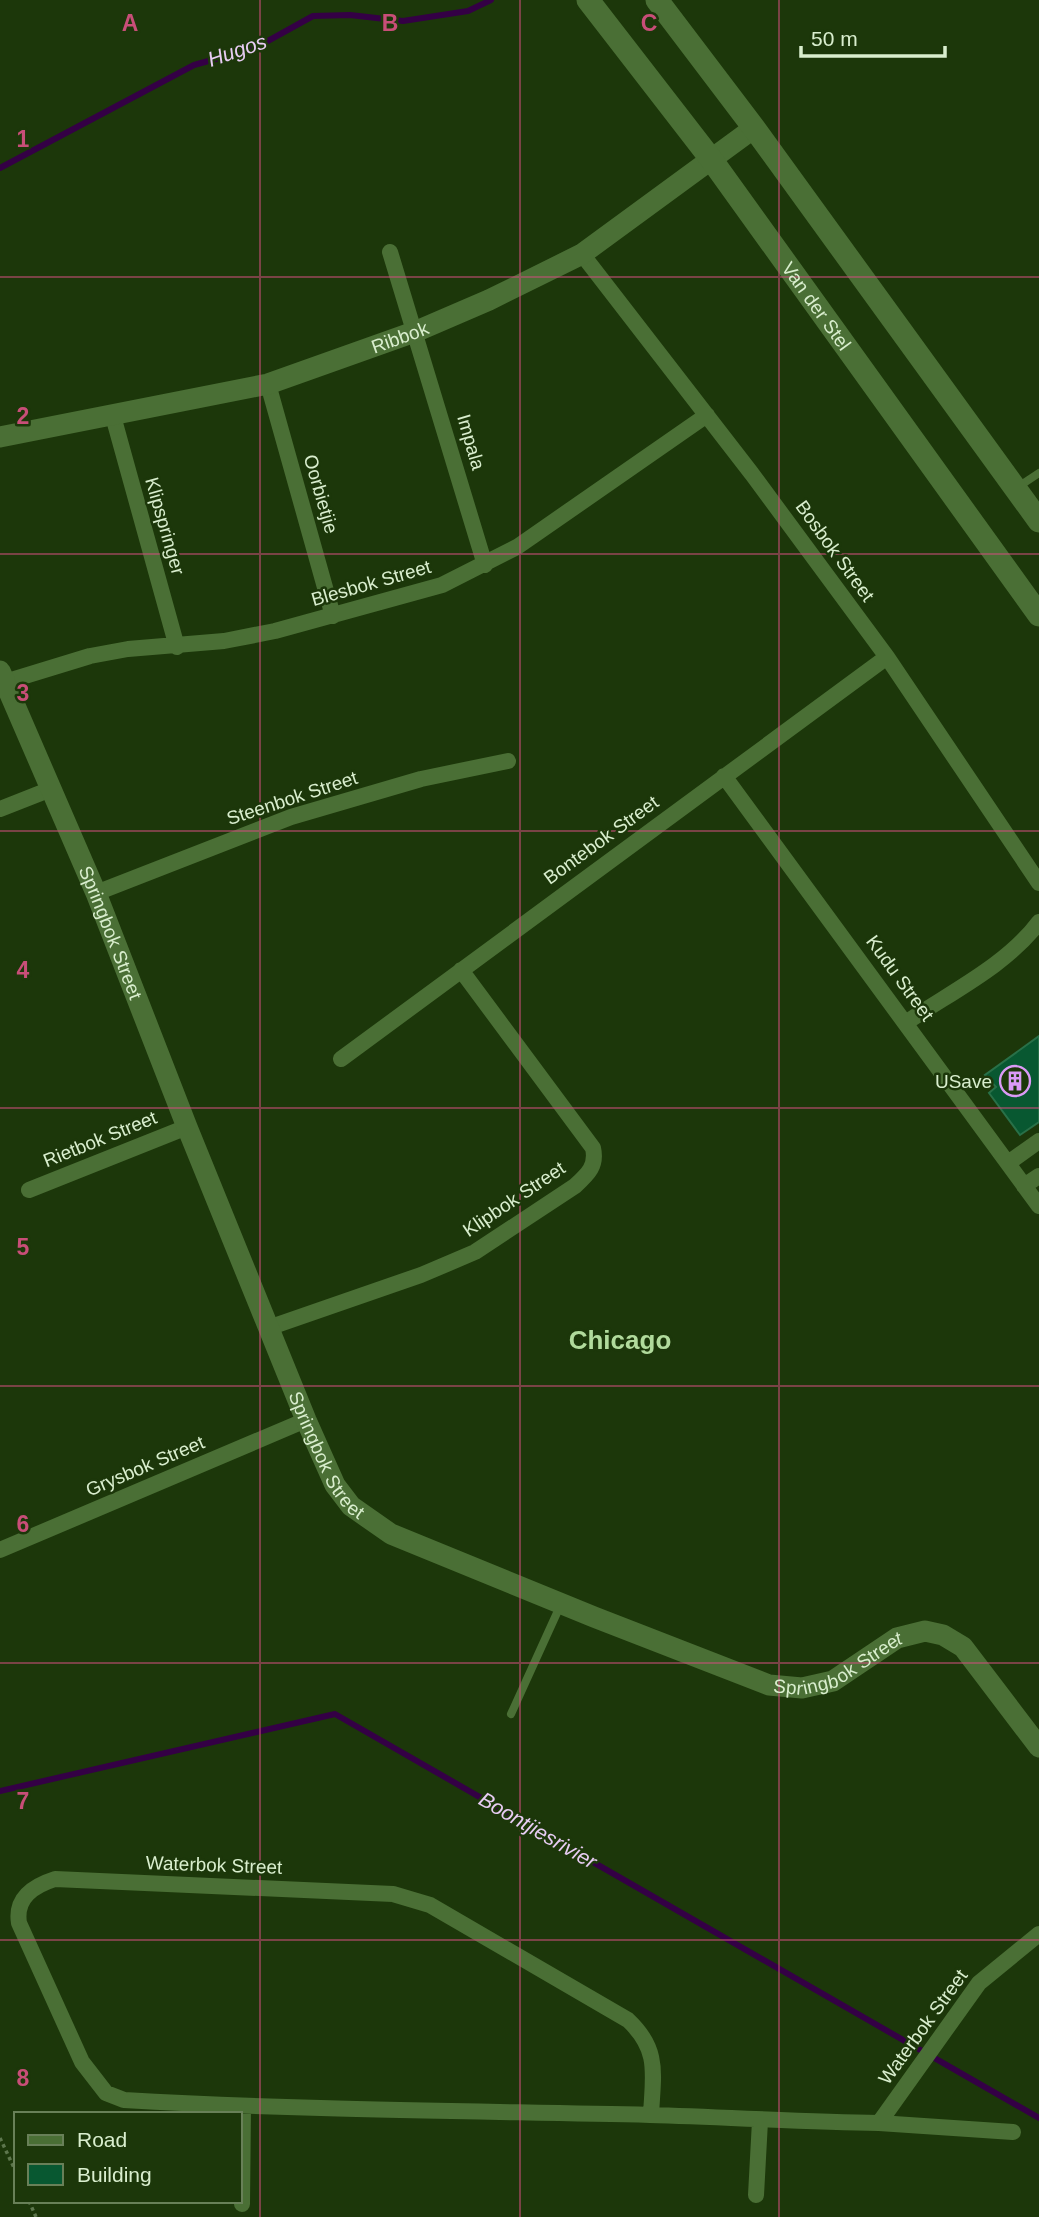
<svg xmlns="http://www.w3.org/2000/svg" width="1039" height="2217" viewBox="0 0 1039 2217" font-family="Helvetica,sans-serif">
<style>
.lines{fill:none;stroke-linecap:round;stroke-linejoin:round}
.stream{stroke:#340045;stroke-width:6}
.building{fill:#085831;stroke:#297048;stroke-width:2}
.path{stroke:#5d764d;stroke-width:3.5;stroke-dasharray:3.5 3.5;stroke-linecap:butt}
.service{stroke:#4a6f35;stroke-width:8}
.minor{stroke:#4a6f35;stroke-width:16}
.tertiary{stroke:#4a6f35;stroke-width:21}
.secondary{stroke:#4a6f35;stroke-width:23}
.grid{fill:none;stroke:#c84e78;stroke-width:2;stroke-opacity:0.55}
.labels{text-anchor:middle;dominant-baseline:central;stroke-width:5;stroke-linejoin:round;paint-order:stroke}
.street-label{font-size:19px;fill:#d9eece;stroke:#1c370a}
.poi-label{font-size:19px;fill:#d9eece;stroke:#1c370a;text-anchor:end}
.water-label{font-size:21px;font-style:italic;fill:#e8cdf4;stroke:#1c370a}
.district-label{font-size:26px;font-weight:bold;fill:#b1db9c;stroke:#1c370a}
.grid-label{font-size:23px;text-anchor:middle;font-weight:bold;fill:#c84e78;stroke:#1c370a;stroke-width:5;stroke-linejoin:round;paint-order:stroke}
</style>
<rect width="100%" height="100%" fill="#1c370a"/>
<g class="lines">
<!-- stream -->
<path class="stream" d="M0 168 194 65 255 48 313 16 350 15 403 21 468 11 491 0
M0 1791 335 1714 1039 2118"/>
</g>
<!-- building -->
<path class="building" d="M1039 1036V1122L1020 1135 989 1093 996 1087 985 1075Z"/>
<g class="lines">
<!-- path -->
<path class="path" d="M0 2138 16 2172
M29 2201 36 2217"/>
<!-- service -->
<path class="service" d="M1018 487 1039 473
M511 1714 561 1604"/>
<!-- minor -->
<path class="minor" d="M390 252 485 565
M582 254 752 474 887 657 1039 883
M268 384 333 616
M113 416 177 647
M5 682 90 656 128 649 224 641 275 631 442 585 517 547 707 415
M724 776 1039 1206
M0 809 51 789
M96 893 291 817 421 779 508 761
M907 1022C951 992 1007 965 1039 922
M341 1059 887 657
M1008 1163 1039 1141
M1024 1186 1039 1176
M29 1190 187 1127
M268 1328 421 1275 475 1252 575 1186C588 1174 597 1166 593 1148L461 970
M0 1550 306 1420
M651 2115C653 2074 660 2050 628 2020L430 1905 393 1894 55 1879C33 1886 15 1898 19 1923L82 2062 106 2093 124 2100C299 2110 475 2111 650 2115 726 2117 802 2122 879 2123L979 1983 1039 1934
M879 2123 1013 2132
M756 2195 760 2121
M242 2204 243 2107"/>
<!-- tertiary -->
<g class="tertiary">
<path id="s1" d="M0 437 268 384 417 331 489 300 582 254 754 128"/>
<path id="s2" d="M0 671 96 893 187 1127 306 1420 335 1485 351 1506 391 1534 594 1617 769 1685 802 1688 833 1681 897 1638 925 1631 943 1635 963 1647 1039 1747"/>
</g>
<!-- secondary -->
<g class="secondary">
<path id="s3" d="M588 0 711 159 1039 615"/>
<path d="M657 0 754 128 1039 521"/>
</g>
</g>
<!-- grid -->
<path class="grid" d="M260 0V2217M520 0V2217M779 0V2217M0 277H1039M0 554H1039M0 831H1039M0 1108H1039M0 1386H1039M0 1663H1039M0 1940H1039"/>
<!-- icons -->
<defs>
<g id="building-ring" transform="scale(1.575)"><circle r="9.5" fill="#1c370a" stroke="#da9af6" stroke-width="1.5"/><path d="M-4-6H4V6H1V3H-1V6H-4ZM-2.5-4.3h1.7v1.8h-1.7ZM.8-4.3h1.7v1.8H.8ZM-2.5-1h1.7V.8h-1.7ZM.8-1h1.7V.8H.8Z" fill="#da9af6"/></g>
</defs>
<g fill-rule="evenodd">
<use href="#building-ring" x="1015" y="1081"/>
</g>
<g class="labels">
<!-- street labels -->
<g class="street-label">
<text stroke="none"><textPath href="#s3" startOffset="382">Van der Stel</textPath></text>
<text stroke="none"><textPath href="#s1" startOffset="413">Ribbok</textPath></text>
<text transform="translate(471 442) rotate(74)">Impala</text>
<text transform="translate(321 494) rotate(74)">Oorbietjie</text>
<text transform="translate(165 526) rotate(74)">Klipspringer</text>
<text transform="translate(835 551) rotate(54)">Bosbok Street</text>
<text transform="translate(371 583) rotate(-16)">Blesbok Street</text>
<text transform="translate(292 798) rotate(-18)">Steenbok Street</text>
<text transform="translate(601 840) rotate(-36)">Bontebok Street</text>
<text stroke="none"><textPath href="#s2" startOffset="284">Springbok Street</textPath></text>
<text transform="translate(900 978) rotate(54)">Kudu Street</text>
<text transform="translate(100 1139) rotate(-22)">Rietbok Street</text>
<text transform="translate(514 1199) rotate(-34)">Klipbok Street</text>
<text stroke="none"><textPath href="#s2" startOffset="850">Springbok Street</textPath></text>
<text transform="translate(145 1466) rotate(-23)">Grysbok Street</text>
<text stroke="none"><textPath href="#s2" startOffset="1438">Springbok Street</textPath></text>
<text transform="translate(214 1865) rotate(2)">Waterbok Street</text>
<text transform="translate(923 2027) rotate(-54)">Waterbok Street</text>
</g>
<!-- poi labels -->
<g class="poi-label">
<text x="992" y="1081">USave</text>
</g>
<!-- water labels -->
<g class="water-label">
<text transform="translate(237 50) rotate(-19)">Hugos</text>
<text transform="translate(538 1830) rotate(30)">Boontjiesrivier</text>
</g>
<!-- district labels -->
<g class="district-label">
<text x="620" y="1340">Chicago</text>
</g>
</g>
<g class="grid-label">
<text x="130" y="31">A</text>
<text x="390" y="31">B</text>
<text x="649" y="31">C</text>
<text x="23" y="147">1</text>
<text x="23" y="424">2</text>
<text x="23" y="701">3</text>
<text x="23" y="978">4</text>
<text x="23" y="1255">5</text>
<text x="23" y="1532">6</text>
<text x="23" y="1809">7</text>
<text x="23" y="2086">8</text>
</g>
<!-- legend -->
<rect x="14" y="2112" width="228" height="91" fill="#1c370a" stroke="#688058" stroke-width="2"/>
<rect x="28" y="2135" width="35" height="10" fill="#4a6f35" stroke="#688058" stroke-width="2"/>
<text x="77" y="2147" font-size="21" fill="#d9eece">Road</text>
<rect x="28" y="2164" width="35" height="21" fill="#085831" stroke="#688058" stroke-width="2"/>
<text x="77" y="2182" font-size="21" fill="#d9eece">Building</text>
<!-- scale -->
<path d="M801 46v10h144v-10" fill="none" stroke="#d9eece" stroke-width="3.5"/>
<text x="811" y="46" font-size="21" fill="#d9eece" stroke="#1c370a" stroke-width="5" paint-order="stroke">50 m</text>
</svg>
